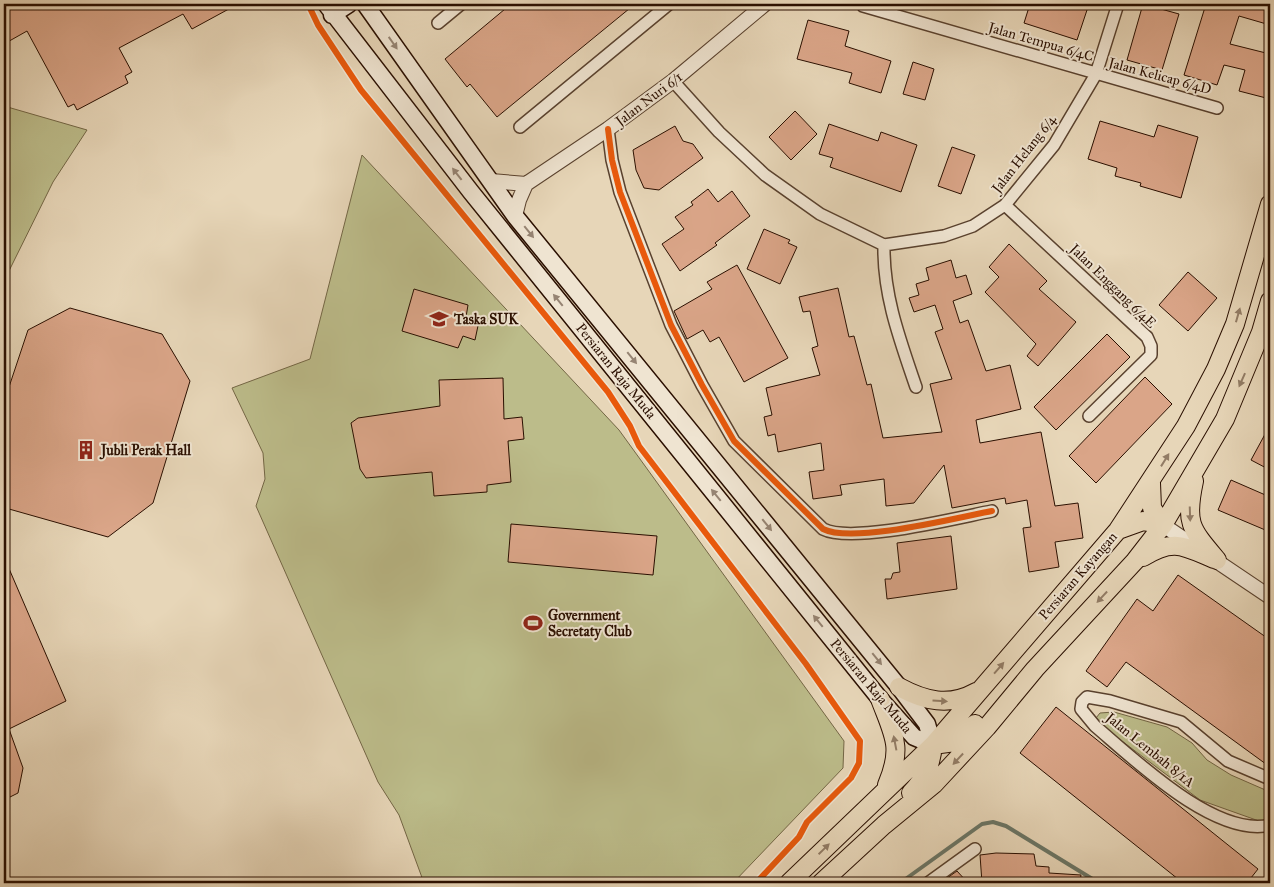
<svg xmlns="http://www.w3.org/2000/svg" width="1274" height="887" viewBox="0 0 1274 887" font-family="'IM FELL Great Primer',serif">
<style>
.green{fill:#bcbc8a;stroke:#736645}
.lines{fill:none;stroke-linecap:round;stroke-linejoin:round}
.stream{stroke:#6b7666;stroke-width:4}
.building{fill:#daa588;stroke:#2a0f00}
.minor-casing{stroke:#59412e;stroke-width:14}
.tertiary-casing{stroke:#59412e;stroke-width:16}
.secondary-casing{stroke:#2a0f00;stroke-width:19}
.primary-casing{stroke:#2a0f00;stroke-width:20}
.minor{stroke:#efe4d1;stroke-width:11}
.tertiary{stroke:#efe4d1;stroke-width:14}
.secondary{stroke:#efe4d1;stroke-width:16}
.primary{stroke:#e7d6b8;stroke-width:18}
.cycleway-casing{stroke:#efe4d1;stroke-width:9}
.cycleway{stroke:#e8590c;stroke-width:6}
.oneway{fill:#968473}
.oneway2{fill:#927c65}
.labels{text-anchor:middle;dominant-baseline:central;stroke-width:4;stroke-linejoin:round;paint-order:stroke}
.street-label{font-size:14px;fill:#2a0f00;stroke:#efe4d1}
.poi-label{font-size:14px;font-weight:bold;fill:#2a0f00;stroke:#efe4d1;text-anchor:start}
</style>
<rect width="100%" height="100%" fill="#e7d6b8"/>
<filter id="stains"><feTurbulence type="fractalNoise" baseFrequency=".004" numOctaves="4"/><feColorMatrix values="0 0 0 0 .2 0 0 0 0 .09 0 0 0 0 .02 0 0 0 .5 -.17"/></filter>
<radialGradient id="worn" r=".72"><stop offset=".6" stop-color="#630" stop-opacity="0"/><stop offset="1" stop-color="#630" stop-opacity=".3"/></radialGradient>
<!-- green -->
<path class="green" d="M4 106 87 130 53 182 4 281Z
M362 155 619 430 844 741 843 768 733 883H424L399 815 378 782 256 506 265 479 263 453 232 388 310 359Z
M1114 712 1167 727 1192 743 1207 760 1231 775 1270 792V819L1259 821 1200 800 1098 723 1096 718 1100 713Z"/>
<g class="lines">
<!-- stream -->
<path class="stream" d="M900 883 982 824 993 822 1006 826 1099 883"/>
</g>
<!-- building -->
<path class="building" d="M4 4H238L192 29 183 14 119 48 132 72 125 76 128 83 77 110 74 104 68 107 27 31 4 44Z
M511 4H635L497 117 470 84 467 87 445 59Z
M1030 4H1089L1077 40 1024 23Z
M1143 4 1179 14 1162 70 1127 60Z
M1206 4H1270V25L1239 16 1230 44 1270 54V99L1239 91 1245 70 1224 65 1217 85 1184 75Z
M808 20 849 31 845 46 891 61 881 93 849 83 852 73 797 59Z
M913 62 934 69 925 100 903 94Z
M795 111 817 134 791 160 769 137Z
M1100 121 1154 137 1158 125 1198 137 1181 198 1140 186 1141 183 1115 176 1117 168 1088 159Z
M829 124 878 141 881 132 917 145 901 192 830 167 833 158 819 154Z
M675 126 683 141 693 144 703 158 659 190 644 188 636 170 633 150Z
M952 147 975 155 961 194 938 186Z
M708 189 718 202 732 191 750 216 715 243 717 245 680 271 662 244 684 229 675 217 693 205 691 202Z
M764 229 790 240 788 243 797 247 780 284 747 269Z
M1009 244 1047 281 1039 289 1076 322 1038 366 1027 356 1036 344 985 292 999 277 989 267Z
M951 260 956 278 966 275 972 294 953 301 960 323 968 320 986 371 1010 365 1021 409 976 420 980 443 1041 432 1055 506 1078 503 1083 538 1055 542 1059 567 1029 572 1023 528 1031 527 1027 500 1006 504 1005 498 952 508 944 465 914 503 886 506 884 479 840 485 842 495 813 499 809 472 824 470 821 443 778 452 775 434 768 436 764 417 772 415 766 388 820 375 812 348 818 346 810 311 803 312 799 297 838 288 849 337 854 336 867 385 871 384 883 438 942 432 930 384 952 379 935 332 943 329 935 305 914 312 909 298 919 295 916 284 929 280 926 268Z
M737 265 788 358 744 382 719 337 710 342 703 330 687 339 674 311 712 289 707 282Z
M1188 272 1217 298 1188 331 1159 305Z
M414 289 468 305 466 317 479 321 475 340 463 336 458 348 402 331Z
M70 308 162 334 190 381 153 503 108 537 9 509 4 498V402L28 330Z
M1107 334 1130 357 1056 430 1034 407Z
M1145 377 1172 404 1096 483 1069 456Z
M503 378 504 419 522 417 524 439 508 441 511 482 487 485V492L434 496 432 472 366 478 360 469 351 423 358 418 440 406 439 380Z
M1270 425V470L1251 460Z
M1231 480 1270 497V532L1218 510Z
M511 524 657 536 653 575 508 562Z
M951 536 957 589 887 599 885 579H891L893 573 900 572 897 543Z
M4 557 66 701 9 729 23 768 18 793 4 800Z
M1178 575 1270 640V767L1126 662 1107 687 1086 671 1137 599 1153 611Z
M1056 707 1258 869 1247 883H1183L1020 753Z
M996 853 1034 854 1036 866 1049 867V873L1081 875 1080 883H982L980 855Z
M957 871 968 883H940Z"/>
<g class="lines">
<!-- minor casing -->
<g class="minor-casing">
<path id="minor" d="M863 6 1217 108
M438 23 461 4
M673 81 719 132 765 175 820 214 884 245 944 236 973 226 1005 205 1054 145 1096 74 1118 4
M520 127 669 4
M608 129 612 160 620 192 671 325 702 385 734 441 823 529C852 544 956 518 992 511
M1005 205 1147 337 1151 346V355L1089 416
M884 245C883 295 900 340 916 387
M1270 779 1228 761 1181 722 1110 701 1087 697 1082 702 1081 709 1095 726C1134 759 1215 838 1270 825
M928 883 975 849"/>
</g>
<!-- tertiary casing -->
<g class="tertiary-casing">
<path id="tertiary" d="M491 181 526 184
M515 216 519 200 526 184 608 129 673 81 765 4
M1163 525 1270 597"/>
</g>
<!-- secondary casing -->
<g class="secondary-casing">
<path id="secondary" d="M326 4 471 192 880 699 914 737 933 745 927 724 899 687 515 216 365 4
M332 15 349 4"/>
</g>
<!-- primary casing -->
<g class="primary-casing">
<path id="primary" d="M1194 481C1185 523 1190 528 1217 560
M1151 483 1152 508 1163 525
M1118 530 1143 521 1163 525
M1143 557C1174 538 1183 546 1214 559
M899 687C925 701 949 707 976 692
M880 699C894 736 903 747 887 785
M933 745 955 742 975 724
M911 793C925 778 931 766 933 745
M789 883 933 745 1118 530 1186 426 1216 369 1235 324 1270 204
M821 883 884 825 934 784 987 727 1035 669 1135 561 1163 525 1225 419 1261 332 1270 301"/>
</g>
<!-- minor -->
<use href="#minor" class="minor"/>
<!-- tertiary -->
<use href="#tertiary" class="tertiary"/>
<!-- secondary -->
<use href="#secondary" class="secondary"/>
<!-- primary -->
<use href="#primary" class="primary"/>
<!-- cycleway casing -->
<g class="cycleway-casing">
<path id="cycleway" d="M308 4 318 25 361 90 608 392 630 426 639 446 806 664 860 741 859 763 851 778 807 822 799 837 756 883
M608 129 612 160 620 192 671 325 702 385 734 441 823 529C852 544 956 518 992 511"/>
</g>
<!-- cycleway -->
<use href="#cycleway" class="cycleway"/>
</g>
<!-- one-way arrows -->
<defs><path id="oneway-solid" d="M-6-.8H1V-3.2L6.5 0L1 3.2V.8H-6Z" transform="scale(1.25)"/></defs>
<g class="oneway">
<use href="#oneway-solid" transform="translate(393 43) rotate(55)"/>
<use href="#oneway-solid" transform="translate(457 174) rotate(-128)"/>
<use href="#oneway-solid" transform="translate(529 232) rotate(51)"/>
<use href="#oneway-solid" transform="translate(558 300) rotate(-129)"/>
<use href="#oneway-solid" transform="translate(632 358) rotate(51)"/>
<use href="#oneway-solid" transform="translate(716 495) rotate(-129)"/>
<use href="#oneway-solid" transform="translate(767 525) rotate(51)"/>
<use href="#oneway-solid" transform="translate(818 621) rotate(-129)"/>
<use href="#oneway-solid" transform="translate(877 659) rotate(51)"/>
</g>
<g class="oneway2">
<use href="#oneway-solid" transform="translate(1238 315) rotate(-74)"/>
<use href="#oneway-solid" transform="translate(1242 380) rotate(114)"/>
<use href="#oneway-solid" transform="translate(1165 460) rotate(-58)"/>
<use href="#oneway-solid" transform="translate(1190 514) rotate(88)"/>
<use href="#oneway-solid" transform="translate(1102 597) rotate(133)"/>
<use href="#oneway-solid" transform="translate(999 668) rotate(-49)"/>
<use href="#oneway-solid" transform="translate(940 701) rotate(3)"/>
<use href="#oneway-solid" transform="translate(895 743) rotate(-101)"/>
<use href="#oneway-solid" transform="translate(958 759) rotate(133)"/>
<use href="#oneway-solid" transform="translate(824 849) rotate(-44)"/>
</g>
<!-- icons -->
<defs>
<g id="school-bare" transform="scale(1.5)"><path d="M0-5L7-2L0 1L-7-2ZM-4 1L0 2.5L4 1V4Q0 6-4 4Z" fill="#8f2418" stroke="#efe4d1" stroke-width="2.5" paint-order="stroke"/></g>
<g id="building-bare" transform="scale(1.5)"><path d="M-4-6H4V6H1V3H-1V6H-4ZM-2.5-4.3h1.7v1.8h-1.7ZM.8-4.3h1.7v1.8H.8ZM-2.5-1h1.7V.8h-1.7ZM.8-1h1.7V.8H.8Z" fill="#8f2418" stroke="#efe4d1" stroke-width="2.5" paint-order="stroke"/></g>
<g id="stadium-bare" transform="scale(1.5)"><path d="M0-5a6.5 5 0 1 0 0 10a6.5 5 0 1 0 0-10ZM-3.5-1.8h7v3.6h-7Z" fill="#8f2418" stroke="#efe4d1" stroke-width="2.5" paint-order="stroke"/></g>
</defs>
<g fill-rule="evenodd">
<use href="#school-bare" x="439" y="319"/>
<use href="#building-bare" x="86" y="450"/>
<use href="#stadium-bare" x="533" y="623"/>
</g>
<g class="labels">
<!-- street labels -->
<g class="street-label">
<text transform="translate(1041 42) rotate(16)">Jalan Tempua 6/4C</text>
<text transform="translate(1160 76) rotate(15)">Jalan Kelicap 6/4D</text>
<text transform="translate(649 99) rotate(-37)">Jalan Nuri 6/1</text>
<text transform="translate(1024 154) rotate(-52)">Jalan Helang 6/4</text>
<text transform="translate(1113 286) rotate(44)">Jalan Enggang 6/4E</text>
<text transform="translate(616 371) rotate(51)">Persiaran Raja Muda</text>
<text transform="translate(1078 576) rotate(-49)">Persiaran Kayangan</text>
<text transform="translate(871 686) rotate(50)">Persiaran Raja Muda</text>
<text transform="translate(1150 750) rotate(39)">Jalan Lembah 8/1A</text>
</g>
<!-- poi labels -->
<g class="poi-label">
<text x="454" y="319">Taska SUK</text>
<text x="101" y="450">Jubli Perak Hall</text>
<text x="548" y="615">Government<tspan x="548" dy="16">Secretaty Club</tspan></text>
</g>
</g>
<!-- margin -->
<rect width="1274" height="887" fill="none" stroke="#e7d6b8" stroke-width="20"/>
<rect x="5" y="5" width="1264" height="877" fill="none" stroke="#2a0f00" stroke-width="2.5"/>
<rect x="10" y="10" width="1254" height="867" fill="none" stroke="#2a0f00"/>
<rect width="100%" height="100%" filter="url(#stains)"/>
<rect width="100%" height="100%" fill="url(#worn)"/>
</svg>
